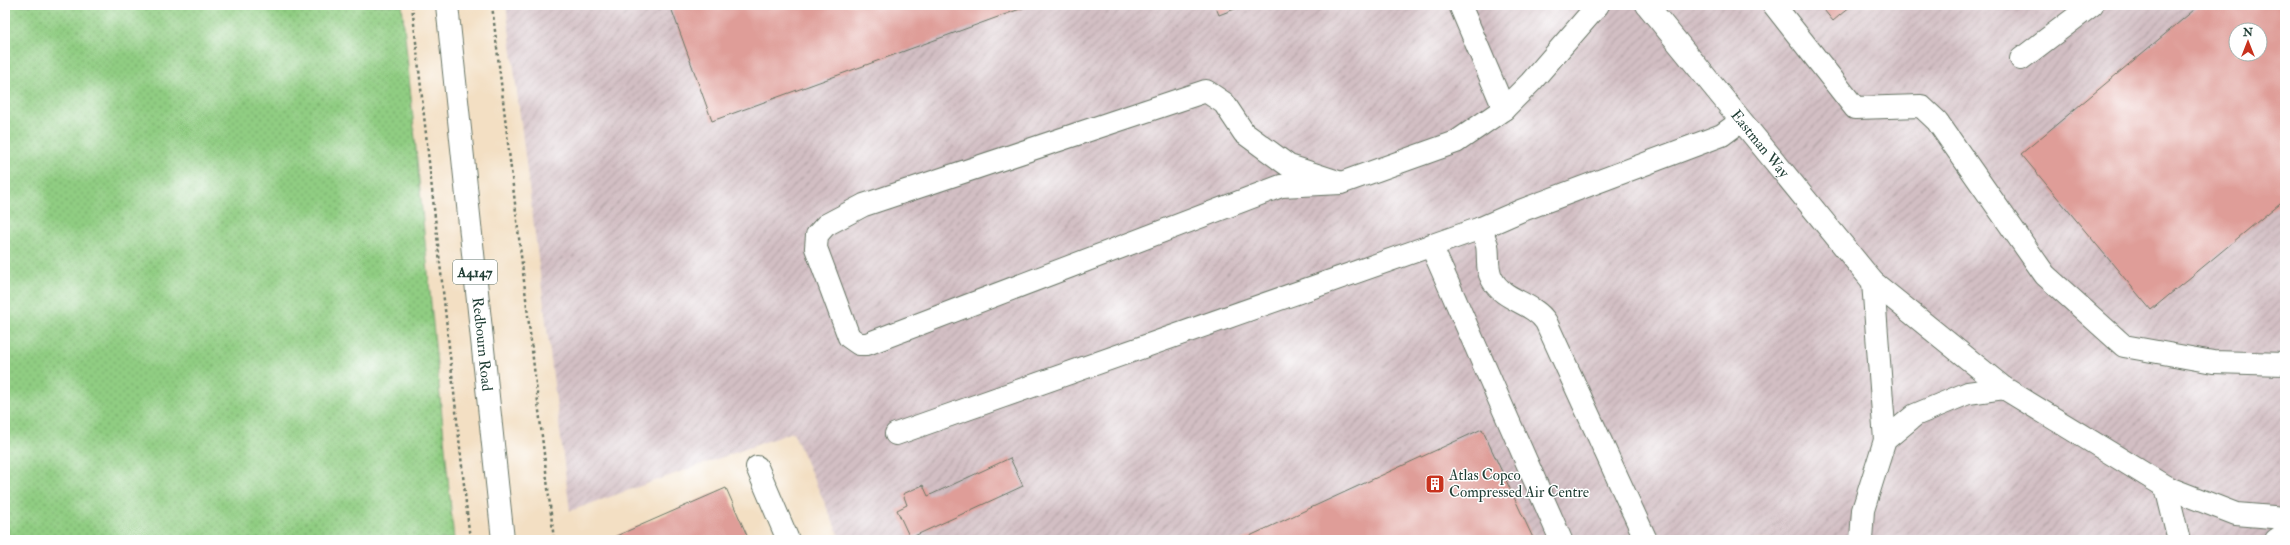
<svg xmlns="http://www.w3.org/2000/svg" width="2290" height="545" viewBox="0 0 2290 545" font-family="'IM FELL Double Pica',serif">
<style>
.industrial{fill:url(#industrial-furrows);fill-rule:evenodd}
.park{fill:url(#park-dots);stroke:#58855b}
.building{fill:#df9d98;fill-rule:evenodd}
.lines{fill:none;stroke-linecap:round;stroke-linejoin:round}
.minor-casing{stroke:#697666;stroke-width:24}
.major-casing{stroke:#697666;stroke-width:24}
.path{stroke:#697666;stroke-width:2.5;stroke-dasharray:3 3;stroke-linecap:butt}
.minor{stroke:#fff;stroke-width:22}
.major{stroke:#fff;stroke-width:22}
.labels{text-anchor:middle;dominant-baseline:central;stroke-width:3;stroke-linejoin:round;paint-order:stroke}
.shield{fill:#fff;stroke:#627771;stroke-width:1}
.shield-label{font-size:14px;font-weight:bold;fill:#1f3d34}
.street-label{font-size:15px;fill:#1f3d34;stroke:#fff}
.poi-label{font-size:15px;fill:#1f3d34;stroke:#fff;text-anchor:start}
</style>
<defs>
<pattern id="industrial-furrows" width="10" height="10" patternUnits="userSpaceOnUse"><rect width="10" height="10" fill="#d2bec3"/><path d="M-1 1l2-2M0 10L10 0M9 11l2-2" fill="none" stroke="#aa9c9f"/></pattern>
<pattern id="park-dots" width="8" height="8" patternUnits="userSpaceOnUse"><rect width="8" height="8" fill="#90cd82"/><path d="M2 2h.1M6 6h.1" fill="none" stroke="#75a86b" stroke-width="1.8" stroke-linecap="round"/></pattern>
</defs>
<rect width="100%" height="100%" fill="#fff"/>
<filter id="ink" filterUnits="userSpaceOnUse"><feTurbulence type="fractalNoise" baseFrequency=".025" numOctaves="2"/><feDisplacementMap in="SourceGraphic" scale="8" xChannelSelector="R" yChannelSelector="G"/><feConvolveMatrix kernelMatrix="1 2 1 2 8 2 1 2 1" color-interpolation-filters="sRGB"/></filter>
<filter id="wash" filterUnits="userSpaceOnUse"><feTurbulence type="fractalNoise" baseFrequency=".012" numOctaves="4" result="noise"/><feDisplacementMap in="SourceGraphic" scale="16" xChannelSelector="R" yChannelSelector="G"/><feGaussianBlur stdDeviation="0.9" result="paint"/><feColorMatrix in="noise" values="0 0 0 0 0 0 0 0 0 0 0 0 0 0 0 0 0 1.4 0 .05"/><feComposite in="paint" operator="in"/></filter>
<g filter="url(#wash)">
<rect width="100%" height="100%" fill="#f3dfc3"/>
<!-- industrial -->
<path class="industrial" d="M506 5H2285V540H841L793 432 570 511ZM2236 30H2260V54H2236Z"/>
<!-- park -->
<path class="park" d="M5 5H402L454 540H10L5 520Z"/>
<g id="blocks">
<!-- building -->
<path class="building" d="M670 5H1031L712 121Z
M1215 5H1245L1219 15Z
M1820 5H1852L1833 21Z
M2200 5H2285V199L2151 310 2021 154ZM2236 30H2260V54H2236Z
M1482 429 1534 540H1241Z
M1010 458 1023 486 910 538 897 510 907 505 903 494 923 485 928 496Z
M726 488 749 540H607Z"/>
</g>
</g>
<g filter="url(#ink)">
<use href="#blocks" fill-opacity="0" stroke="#697666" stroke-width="1"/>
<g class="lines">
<!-- minor casing -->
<g class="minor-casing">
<g id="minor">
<path d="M1460 5 1504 109"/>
<path id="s1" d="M1647 5 1873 282 2004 388"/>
<path d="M1774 5 1855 108 1921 106 1937 121 2045 275 2124 346 2213 362 2285 364"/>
<path d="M2021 59 2092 5"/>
<path d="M1341 183 1289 166 1244 133 1224 103 1206 91 864 205 826 225 817 235 816 248 849 337 859 344H867L1281 186 1341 183 1456 142 1504 109 1531 82 1598 5"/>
<path d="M1481 228C1483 234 1485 240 1487 245 1489 257 1486 268 1492 279 1503 301 1533 302 1546 322L1646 540"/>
<path d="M1431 245 1561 540"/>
<path d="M1873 282 1885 440"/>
<path d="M896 434 1481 228 1520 211 1722 135 1741 121"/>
<path d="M757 467 788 540"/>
<path d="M2166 487 2236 514 2285 518"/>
<path d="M2276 540 2285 534"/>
</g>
</g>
<!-- major casing -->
<g class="major-casing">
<g id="major">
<path id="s2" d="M447 5 503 540"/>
<path d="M1861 540 1863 510 1885 440 1915 415 1968 393 2004 388 2166 487 2179 540"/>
</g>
</g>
<!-- path -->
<path class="path" d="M412 5 470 540
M492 5 554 540"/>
<!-- minor -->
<use href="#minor" class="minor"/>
<!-- major -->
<use href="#major" class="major"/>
</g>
</g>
<!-- icons -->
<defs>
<g id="building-square" transform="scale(1)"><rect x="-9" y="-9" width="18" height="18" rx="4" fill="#c8321e" stroke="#fff"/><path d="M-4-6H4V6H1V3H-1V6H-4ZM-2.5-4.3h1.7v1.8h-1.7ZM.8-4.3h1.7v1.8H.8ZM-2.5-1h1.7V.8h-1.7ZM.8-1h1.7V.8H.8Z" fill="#fff"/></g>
</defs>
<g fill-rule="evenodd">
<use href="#building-square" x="1435" y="484"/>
</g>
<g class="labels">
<!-- shield labels -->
<rect class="shield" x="453" y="260" width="44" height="24" rx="3"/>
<g class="shield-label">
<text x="475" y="272">A4147</text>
</g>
<!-- street labels -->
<g class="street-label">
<text stroke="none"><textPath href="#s1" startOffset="179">Eastman Way</textPath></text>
<text stroke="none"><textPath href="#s2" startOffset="341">Redbourn Road</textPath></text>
</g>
<!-- poi labels -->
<g class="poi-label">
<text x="1449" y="475">Atlas Copco<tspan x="1449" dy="17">Compressed Air Centre</tspan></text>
</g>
</g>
<!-- margin -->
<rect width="2290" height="545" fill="none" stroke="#fff" stroke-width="20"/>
<!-- north arrow -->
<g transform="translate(2248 42)"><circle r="19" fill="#ffffff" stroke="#a5b1ae"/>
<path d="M0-3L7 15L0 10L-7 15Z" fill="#c8321e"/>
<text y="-6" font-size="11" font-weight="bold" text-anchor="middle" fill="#1f3d34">N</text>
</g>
</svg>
